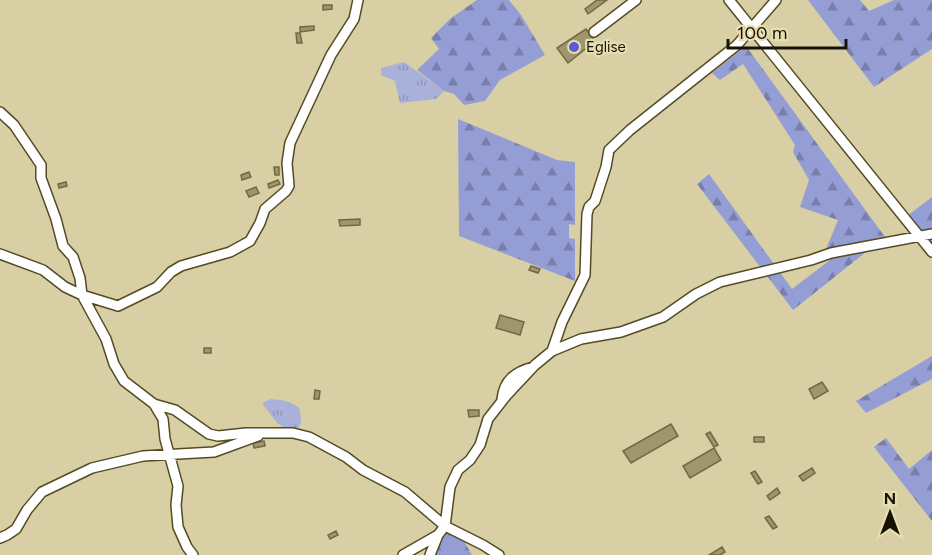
<svg xmlns="http://www.w3.org/2000/svg" width="932" height="555" viewBox="0 0 932 555" font-family="Figtree,sans-serif">
<style>
.grass{fill:url(#grass-tufts)}
.forest{fill:url(#forest-firs)}
.building{fill:#9f966d;stroke:#716940;stroke-width:1.5}
.lines{fill:none;stroke-linecap:round;stroke-linejoin:round}
.minor-casing{stroke:#534b23;stroke-width:12}
.minor{stroke:#fff;stroke-width:9}
.poi-dot{fill:#5a5bd3;stroke:#e6ddb0;stroke-width:2}
.labels{text-anchor:middle;dominant-baseline:central;stroke-width:4.5;stroke-linejoin:round;paint-order:stroke}
.poi-label{font-size:15px;fill:#161304;stroke:#e6ddb0;text-anchor:start}
</style>
<defs>
<pattern id="grass-tufts" width="24" height="20" patternUnits="userSpaceOnUse" patternTransform="scale(1.5)"><rect width="24" height="20" fill="#a9b0da"/><path d="M3 7l-1-3M5 7V3M7 7l1-3M15 17l-1-3M17 17v-4M19 17l1-3" fill="none" stroke="#9196b9"/></pattern>
<pattern id="forest-firs" width="22" height="20" patternUnits="userSpaceOnUse" patternTransform="scale(1.5)"><rect width="22" height="20" fill="#959dd5"/><path d="M5 1l3.5 6h-7zM16 11l3.5 6h-7z" fill="#797fab"/></pattern>
</defs>
<rect width="100%" height="100%" fill="#d8d0a4"/>
<!-- grass -->
<path class="grass" d="M404 62 444 91 436 99 400 103 395 81 381 75V68Z
M271 399C282 400 292 401 300 409L301 423 298 428 288 430 277 423 262 403Z"/>
<!-- forest -->
<path class="forest" d="M477 0H509L521 15 545 55 500 80 485 101 464 105 454 94 444 91 417 70 439 49 431 38 451 18Z
M808 0H860L869 11 894 0H932V49L874 87Z
M746 46 885 237 793 310 697 184 709 174 792 289 830 260 826 249 838 220 800 207 809 180 793 152 795 145 743 64 720 80 712 73Z
M458 119 557 160 575 162V225L569 224V238L575 239V281L459 236Z
M932 197V249L907 216Z
M932 356V379L866 413 856 401Z
M886 438 909 469 932 450V521L874 447Z
M445 526 461 536 472 555H430Z"/>
<!-- building -->
<path class="building" d="M597 0H607L588 14 585 9Z
M323 5H332V9L323 10Z
M314 26V30L300 32V27Z
M586 29 595 41 568 63 557 48Z
M296 33H300L302 43H297Z
M274 167H279V175H275Z
M249 172 251 177 242 180 241 175Z
M278 180 280 184 269 188 268 184Z
M66 182 67 186 59 188 58 184Z
M256 187 259 193 249 197 246 191Z
M360 219V225L340 226 339 220Z
M531 266 540 269 538 273 529 270Z
M500 315 524 322 520 335 496 328Z
M204 348H211V353H204Z
M822 382 828 391 814 399 809 389Z
M315 390 320 391 319 399H314Z
M468 410H479V416L469 417Z
M671 424 678 436 631 463 623 451Z
M710 432 718 445 714 447 706 434Z
M754 437H764V442H754Z
M264 441 265 446 254 448 253 443Z
M714 448 721 460 690 478 683 466Z
M812 468 815 473 803 481 799 476Z
M755 471 762 482 758 484 751 473Z
M777 488 780 493 770 500 767 496Z
M769 516 777 527 773 529 765 518Z
M336 531 338 535 330 539 328 535Z
M722 547 725 552 720 555H709Z"/>
<g class="lines">
<!-- minor casing -->
<g class="minor-casing">
<path id="minor" d="M729 0 932 252
M594 32 636 0
M0 112 14 125 41 165V178L56 219 63 246 73 257 80 278 82 295 118 306 157 287 171 272 181 266 230 252 250 241 260 223 265 209 286 191 289 186 287 163 290 143 331 55 354 19 358 0
M0 254 43 270 65 287 82 295 106 339 114 364 124 381 154 404 175 410 209 434 218 436 246 433H293L309 437 346 457 363 470 405 492 445 526 483 545 499 555
M552 351 562 322 585 275 587 214 589 207 595 201 606 167 609 150 630 130 737 45 776 0
M502 399C504 380 515 372 533 367
M154 404 163 419 165 439 178 486 176 505 178 527 187 547 193 555
M0 538 7 535 16 529 27 510 42 492 92 468 143 456 214 452 258 436
M403 555 438 535 445 526 450 487 458 470 470 460 480 445 488 419 506 396 535 365 552 351 581 339 621 332 663 317 696 294 720 282 811 260 831 253 932 234
M430 555 438 535"/>
</g>
<!-- minor -->
<use href="#minor" class="minor"/>
</g>
<!-- markers -->
<circle class="poi-dot" cx="574" cy="47" r="6"/>
<g class="labels">
<!-- poi labels -->
<g class="poi-label">
<text x="586" y="47">Eglise</text>
</g>
</g>
<!-- north arrow -->
<g transform="translate(890 513)" stroke="#e6ddb0" stroke-width="4.5" paint-order="stroke">
<path d="M0-4.5L10 22L0 15L-10 22Z" fill="#161304"/>
<text y="-9" font-size="16" font-weight="bold" text-anchor="middle" fill="#161304">N</text>
</g>
<!-- scale -->
<path d="M728 39v9h118v-9" fill="none" stroke="#161304" stroke-width="3"/>
<text x="737" y="39" font-size="18" fill="#161304" stroke="#e6ddb0" stroke-width="4.5" paint-order="stroke">100 m</text>
</svg>
